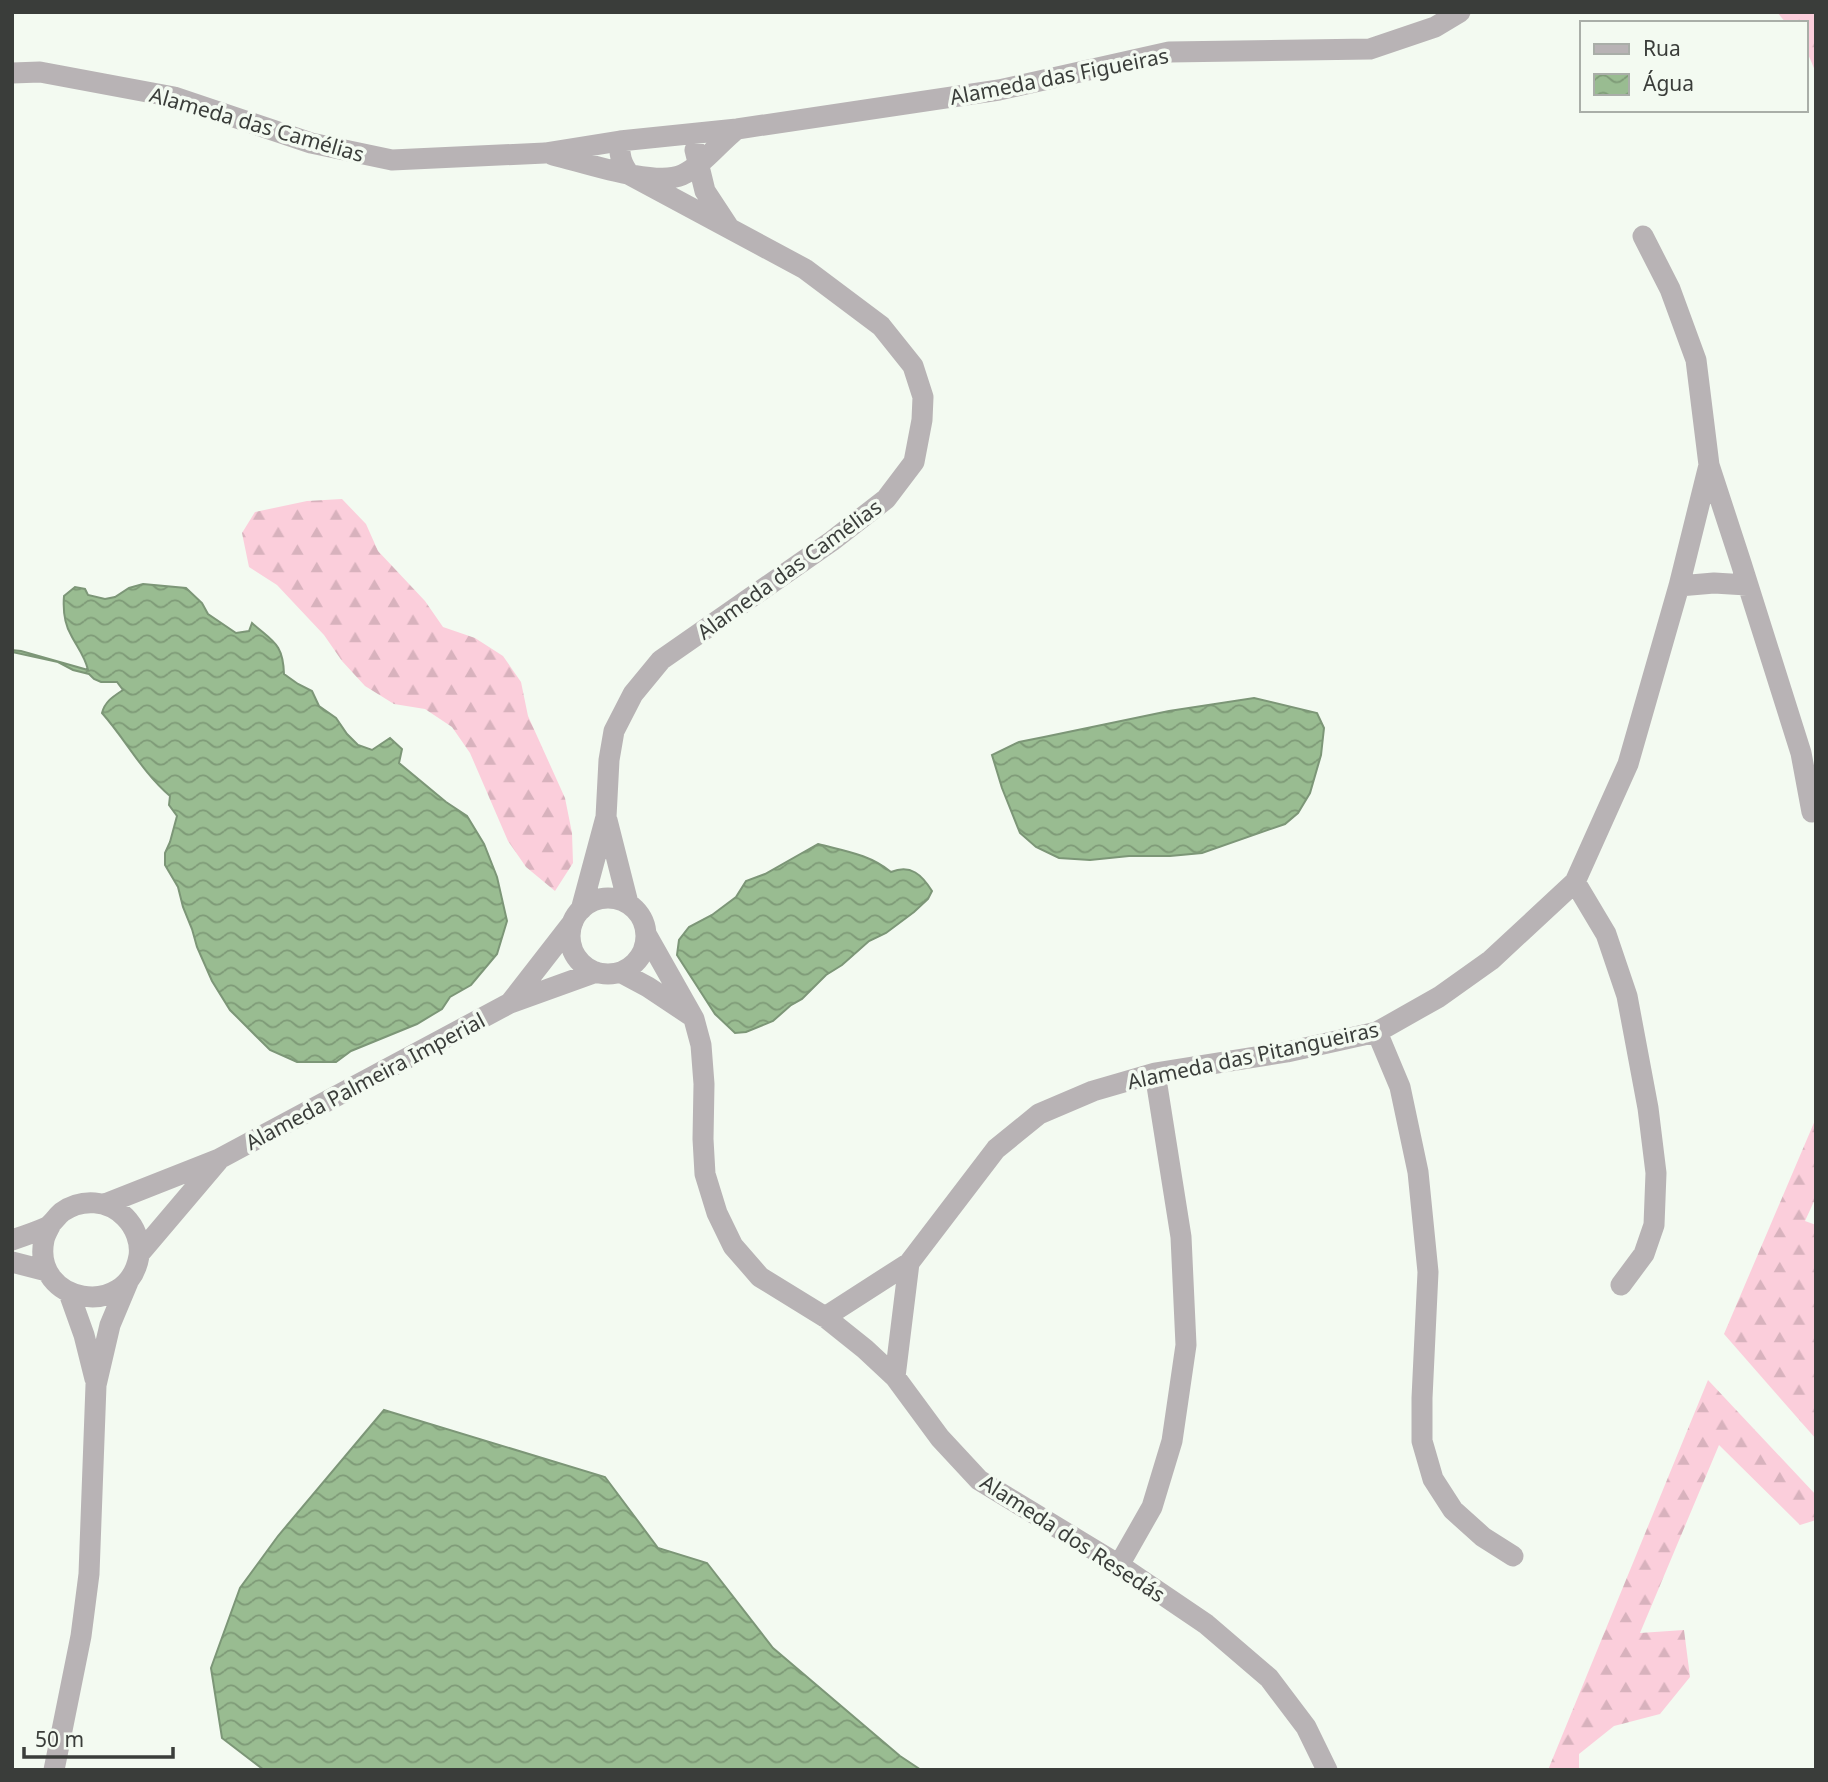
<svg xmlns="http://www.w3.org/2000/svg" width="1828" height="1782" viewBox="0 0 1828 1782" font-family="'Noto Sans',sans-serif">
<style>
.forest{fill:url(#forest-firs)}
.water{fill:url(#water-waves);stroke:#7c9677;stroke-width:2}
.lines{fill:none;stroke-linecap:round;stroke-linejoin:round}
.minor{stroke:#b8b3b5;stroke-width:21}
.labels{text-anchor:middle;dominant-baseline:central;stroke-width:7;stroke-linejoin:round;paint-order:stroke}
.street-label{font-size:21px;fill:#3a3d3a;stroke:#f3faf1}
</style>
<defs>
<pattern id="forest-firs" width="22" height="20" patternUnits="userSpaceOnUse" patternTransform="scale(1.75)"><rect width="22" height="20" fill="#fbcedb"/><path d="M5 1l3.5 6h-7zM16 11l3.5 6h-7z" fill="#d8b2bd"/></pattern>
<pattern id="water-waves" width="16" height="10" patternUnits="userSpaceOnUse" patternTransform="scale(1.75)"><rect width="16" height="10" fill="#99bc91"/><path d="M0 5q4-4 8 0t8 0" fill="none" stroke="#7e9a77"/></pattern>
</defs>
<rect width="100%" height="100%" fill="#f3faf1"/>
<!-- forest -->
<path class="forest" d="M1777 12H1816V73L1805 47V23H1786Z
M342 499 366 524 378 551 425 601 443 627 475 638 503 656 521 682 528 716 565 798 572 833 573 863 555 891 526 867 508 841 470 753 452 727 425 709 394 704 365 686 342 661 324 635 277 585 249 567 242 533 255 512 307 501Z
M1816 1118V1197L1805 1221 1816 1225V1439L1724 1334Z
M1708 1380 1816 1495V1520L1800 1525 1719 1445 1640 1633 1684 1630 1690 1677 1660 1714 1614 1726 1579 1754V1770H1548Z"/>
<!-- water -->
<path class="water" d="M143 584 186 588 202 603 208 614 236 633 249 631 252 623C273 642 283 643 284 674L298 684 312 691 319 706 336 718 347 734 358 745 372 750 390 738 402 749 399 763 446 802 467 816 484 844 497 877 507 921 497 954 471 985 450 997 442 1009 417 1024 351 1051 336 1062H297L270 1050 230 1010 212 981 197 947 192 929 183 907 178 887 165 865V853L170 842 177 816 169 805 170 796C142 772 126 740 102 713 105 701 114 696 123 690L117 682H101L94 679 89 674 73 670 58 662 12 652V650L21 651 88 670C85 656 77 647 71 635 64 623 63 609 64 596L75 587 85 589 88 595 105 599 115 597 129 588Z
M1254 698 1317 713 1324 728 1321 755 1310 793 1298 813 1285 824 1202 853 1170 856H1129L1090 860 1059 858 1036 847 1020 833 1002 788 992 755 1019 742 1044 737 1169 711Z
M818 844C844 851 869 854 891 872 911 864 922 875 932 891L928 899 914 912 886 933 869 941 842 965 826 975 802 999 791 1005 773 1021 746 1032 735 1033 715 1014 677 955 679 940 689 927 712 915 736 897 746 881 765 874Z
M384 1410 605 1477 658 1548 707 1563 773 1648 900 1756 921 1770H264L222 1738 211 1668 240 1588 278 1536Z"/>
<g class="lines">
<!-- minor -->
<path class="minor" d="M12 73 40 72 174 97 311 143 392 160 545 153 620 141 737 129 999 90 1169 52 1370 49 1435 27 1460 12
M695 150 705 191 728 226
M553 155C583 162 654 187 682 175 703 165 719 143 737 129
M1643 236 1670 289 1696 360 1709 465 1741 563 1801 753 1812 812
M1679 586 1714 583 1747 585
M607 820 628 903
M1575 882 1606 934 1627 996 1648 1108 1656 1173 1654 1225 1644 1254 1621 1285
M570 936a38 38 0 1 1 76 0a38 38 0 1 1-76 0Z
M581 910 606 817 609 760 614 731 633 694 661 660 832 541 886 499 914 462 922 420 923 397 913 366 881 326 805 269 630 175C621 164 619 155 620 141
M646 934 694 1019 701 1045 704 1084 703 1139 705 1174 717 1213 733 1246 760 1277 825 1317 865 1349 895 1377 940 1438 979 1480 1119 1565 1206 1624 1269 1678 1306 1727 1327 1770
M620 972 648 987 690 1015
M510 1003 573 922
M1377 1032 1400 1087 1418 1172 1428 1272 1422 1398V1441L1433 1479 1453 1510 1483 1537 1513 1556
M105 1204 219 1159 510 1003 596 972
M12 1240C24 1236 36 1232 47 1227 53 1223 57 1216 62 1212 82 1198 108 1200 125 1217 135 1227 141 1242 139 1256 128 1321 31 1303 44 1240 45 1235 48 1230 50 1226
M140 1253 218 1161
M12 1262 47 1271
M69 1293 84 1335 95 1379
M825 1317 909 1263 996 1149 1039 1114 1093 1091 1155 1073 1287 1052 1377 1032 1439 997 1491 960 1575 882 1628 764 1679 586 1709 465
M895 1377 909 1263
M1119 1565 1152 1507 1172 1441 1186 1345 1181 1237 1155 1073
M54 1770 81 1636 89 1574 96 1385 110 1325 128 1282"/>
</g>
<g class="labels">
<!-- street labels -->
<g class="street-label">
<text transform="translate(1059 76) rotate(-11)">Alameda das Figueiras</text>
<text transform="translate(257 124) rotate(16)">Alameda das Camélias</text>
<text transform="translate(789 569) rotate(-36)">Alameda das Camélias</text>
<text transform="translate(1253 1055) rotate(-12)">Alameda das Pitangueiras</text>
<text transform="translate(365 1081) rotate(-28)">Alameda Palmeira Imperial</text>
<text transform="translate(1073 1538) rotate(33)">Alameda dos Resedás</text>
</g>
</g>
<!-- border -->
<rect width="1828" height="1782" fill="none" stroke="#3a3d3a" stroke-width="28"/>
<!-- legend -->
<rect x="1580" y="21" width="228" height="91" fill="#f3faf1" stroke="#a9aea8" stroke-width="2"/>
<rect x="1594" y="44" width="35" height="10" fill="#b8b3b5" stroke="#a9aea8" stroke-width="2"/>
<text x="1643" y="56" font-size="21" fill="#3a3d3a">Rua</text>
<rect x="1594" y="74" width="35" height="21" fill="url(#water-waves)" stroke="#a9aea8" stroke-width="2"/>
<text x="1643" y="91" font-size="21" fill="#3a3d3a">Água</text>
<!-- scale -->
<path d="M24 1747v10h149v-10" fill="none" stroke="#3a3d3a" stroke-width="3.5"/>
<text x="35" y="1747" font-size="21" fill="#3a3d3a" stroke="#f3faf1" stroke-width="5" paint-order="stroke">50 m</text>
</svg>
